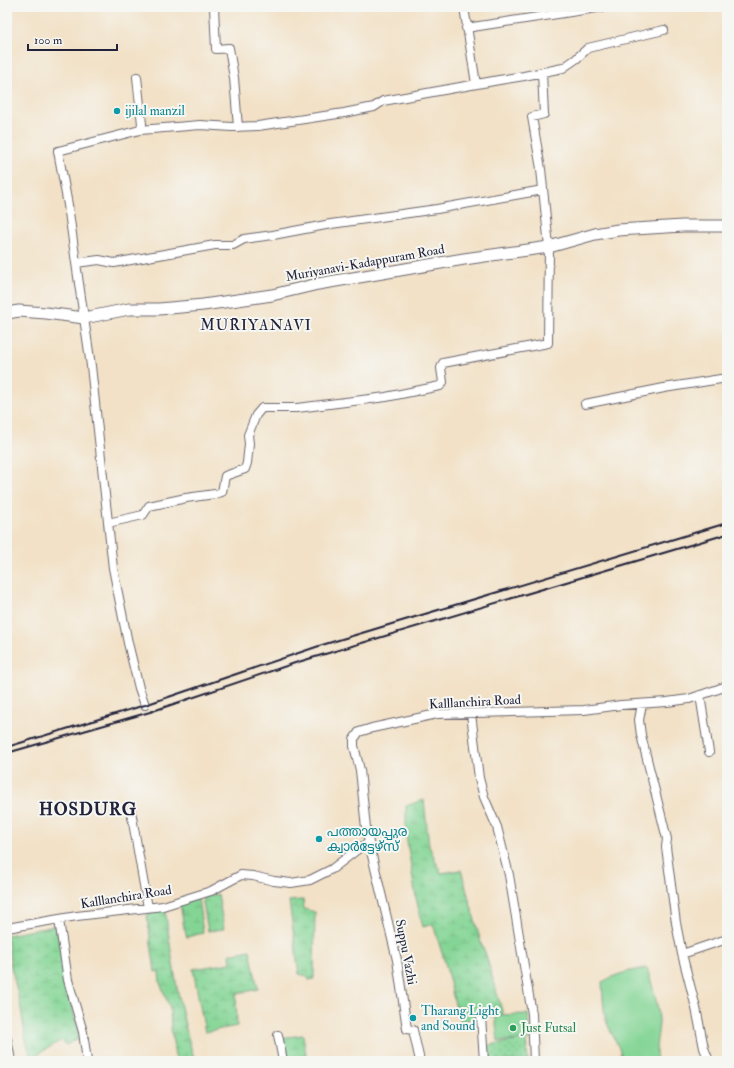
<svg xmlns="http://www.w3.org/2000/svg" width="734" height="1068" viewBox="0 0 734 1068" font-family="'IM FELL Double Pica','Noto Sans Malayalam',serif">
<style>
.grass{fill:#84d595;stroke:#537c68}
.wetland{fill:url(#wetland-marsh);stroke:#537c68}
.park{fill:url(#park-dots);stroke:#537c68}
.lines{fill:none;stroke-linecap:round;stroke-linejoin:round}
.minor-casing{stroke:#6b656c;stroke-width:10}
.major-casing{stroke:#6b656c;stroke-width:13}
.minor{stroke:#fff;stroke-width:8}
.major{stroke:#fff;stroke-width:11}
.rail{stroke:#22223b;stroke-width:2}
.culture-dot{fill:#0f9aa8;stroke:#f6f6f2;stroke-width:1.5}
.leisure-dot{fill:#2e9e5b;stroke:#f6f6f2;stroke-width:1.5}
.labels{text-anchor:middle;dominant-baseline:central;stroke-width:4;stroke-linejoin:round;paint-order:stroke}
.culture-label{font-size:13px;fill:#0d838f;stroke:#f6f6f2;text-anchor:start}
.street-label{font-size:13px;fill:#22223b;stroke:#f6f6f2}
.leisure-label{font-size:13px;fill:#27864d;stroke:#f6f6f2;text-anchor:start}
.quarter-label{font-size:15px;letter-spacing:1px;fill:#22223b;stroke:#f6f6f2}
.district-label{font-size:17px;font-weight:bold;letter-spacing:1px;fill:#22223b;stroke:#f6f6f2}
</style>
<defs>
<pattern id="wetland-marsh" width="20" height="14" patternUnits="userSpaceOnUse"><rect width="20" height="14" fill="#84d595"/><path d="M1 5h8M5 5V1M11 12h8M15 12V8" fill="none" stroke="#72b781"/></pattern>
<pattern id="park-dots" width="8" height="8" patternUnits="userSpaceOnUse"><rect width="8" height="8" fill="#84d595"/><path d="M2 2h.1M6 6h.1" fill="none" stroke="#72b781" stroke-width="1.8" stroke-linecap="round"/></pattern>
</defs>
<rect width="100%" height="100%" fill="#f6f6f2"/>
<filter id="ink" filterUnits="userSpaceOnUse"><feTurbulence type="fractalNoise" baseFrequency=".025" numOctaves="2"/><feDisplacementMap in="SourceGraphic" scale="8" xChannelSelector="R" yChannelSelector="G"/><feConvolveMatrix kernelMatrix="1 2 1 2 8 2 1 2 1" color-interpolation-filters="sRGB"/></filter>
<filter id="wash" filterUnits="userSpaceOnUse"><feTurbulence type="fractalNoise" baseFrequency=".012" numOctaves="4" result="noise"/><feDisplacementMap in="SourceGraphic" scale="16" xChannelSelector="R" yChannelSelector="G"/><feGaussianBlur stdDeviation="0.9" result="paint"/><feColorMatrix in="noise" values="0 0 0 0 0 0 0 0 0 0 0 0 0 0 0 0 0 1.4 0 .05"/><feComposite in="paint" operator="in"/></filter>
<g filter="url(#wash)">
<rect width="100%" height="100%" fill="#f2e1c6"/>
<!-- grass -->
<path class="grass" d="M647 968C652 985 658 1003 659 1020 659 1034 654 1047 657 1061H622C621 1047 612 1036 607 1023 603 1012 603 994 602 982 619 973 628 971 647 968Z
M528 1014 530 1040 498 1041 495 1015Z"/>
<!-- wetland -->
<path class="wetland" d="M424 800 429 846 441 873 461 870 482 946 485 952 503 1014 461 1021 457 1013 446 966 433 924 423 927 416 898 406 835V806Z
M218 894 224 929 208 931 202 897Z
M198 898 203 933 187 937 184 928 180 903Z
M303 900 304 909 315 912 314 979 309 980 307 976 299 974 289 901Z
M165 909C172 959 179 1010 194 1058L186 1061H180L175 1056 171 1028 170 1008 160 983 159 971 155 972 147 915Z
M55 926 59 937 64 974 80 1038 66 1045 62 1040 31 1058 26 1041 20 1003 11 967 7 935Z
M250 950 258 989 236 994 237 1026 205 1032 193 969 231 963 230 954Z
M303 1035 307 1061H284L280 1038Z"/>
<!-- park -->
<path class="park" d="M526 1039 528 1061H485L486 1059 490 1058 489 1045Z"/>
</g>
<g filter="url(#ink)">
<g class="lines">
<!-- minor casing -->
<g class="minor-casing">
<path id="minor" d="M214 7 216 49 229 48 234 78 238 127
M464 7 476 84
M466 28 603 7
M140 130 200 125 232 127 258 126 344 113 374 107 383 101 499 80 524 76 563 68 576 59 588 48 664 30
M76 263 68 205 58 151 140 130 142 124 137 77
M585 404 664 388 727 378
M108 523 143 515 149 506 186 498 215 494 222 492 225 476 245 469 247 463 249 444 248 435 256 415 262 408H297L386 397 440 386 443 382 441 368 443 363 548 343 549 247 541 169 532 117 544 114 542 73
M700 695 709 752
M642 704 639 720 641 735 667 839 666 847 676 923 682 954 696 1008 704 1048 709 1061
M145 705 139 688 128 643 113 568 91 366 76 263 99 260 114 263 215 245H233L244 239 273 235 331 224 437 209 543 190
M471 714 479 778 484 797 497 827 509 875 532 1014 534 1061
M131 811 148 908
M369 843 397 960 407 1029 413 1030 420 1061
M59 920 68 980 83 1032 87 1061
M7 928 77 916 163 906 211 891 241 875 253 876 274 881 291 883 310 880 332 869 358 849 369 843 366 828 360 770 354 746V739L359 732 372 728 437 714 584 710 621 705 667 702 689 699 727 686
M682 954 727 939
M481 1017 484 1061
M278 1035 283 1061
M7 1039 11 1061"/>
</g>
<!-- major casing -->
<g class="major-casing">
<path id="major" d="M7 313 19 311 46 313 84 318 129 309H159L203 305 272 295 318 284 464 259 549 247 595 234 618 230 683 226H727"/>
</g>
<!-- minor -->
<use href="#minor" class="minor"/>
<!-- major -->
<use href="#major" class="major"/>
<!-- rail -->
<path class="rail" d="M7 747 145 705 322 645 727 523
M7 753 150 712 295 663 727 534"/>
</g>
</g>
<!-- markers -->
<g class="culture-dot">
<circle cx="117" cy="111" r="4"/>
<circle cx="319" cy="839" r="4"/>
<circle cx="413" cy="1018" r="4"/>
</g>
<circle class="leisure-dot" cx="513" cy="1028" r="4"/>
<g class="labels">
<!-- culture labels -->
<g class="culture-label">
<text x="125" y="111">ijilal manzil</text>
<text x="327" y="832">പത്തായപ്പുര<tspan x="327" dy="15">ക്വാർട്ടേഴ്സ്</tspan></text>
<text x="421" y="1011">Tharang Light<tspan x="421" dy="15">and Sound</tspan></text>
</g>
<!-- street labels -->
<g class="street-label">
<text transform="translate(365 263) rotate(-10)">Muriyanavi-Kadappuram Road</text>
<text transform="translate(475 702) rotate(-3)">Kalllanchira Road</text>
<text transform="translate(126 897) rotate(-9)">Kalllanchira Road</text>
<text transform="translate(406 952) rotate(79)">Suppu Vazhi</text>
</g>
<!-- leisure labels -->
<g class="leisure-label">
<text x="521" y="1028">Just Futsal</text>
</g>
<!-- quarter labels -->
<g class="quarter-label">
<text x="256" y="325">MURIYANAVI</text>
</g>
<!-- district labels -->
<g class="district-label">
<text x="88" y="809">HOSDURG</text>
</g>
</g>
<!-- margin -->
<rect width="734" height="1068" fill="none" stroke="#f6f6f2" stroke-width="24"/>
<!-- scale -->
<path d="M28 44v6h89v-6" fill="none" stroke="#22223b" stroke-width="2"/>
<text x="34" y="44" font-size="12" fill="#22223b" stroke="#f6f6f2" stroke-width="3" paint-order="stroke">100 m</text>
</svg>
